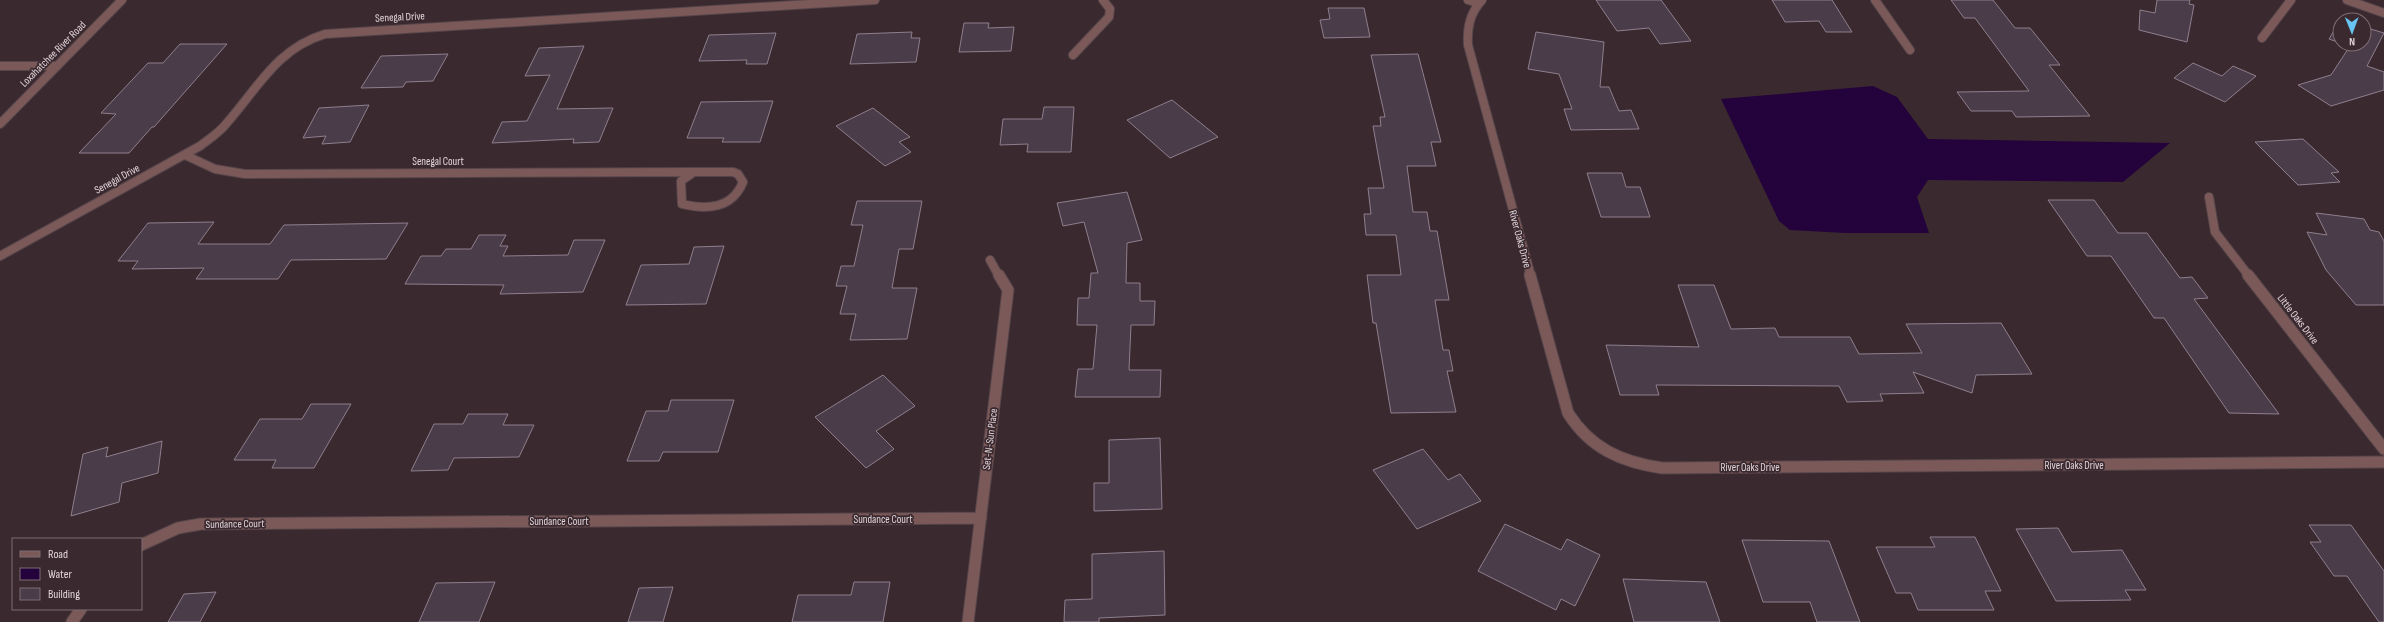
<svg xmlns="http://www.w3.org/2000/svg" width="2384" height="622" viewBox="0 0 2384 622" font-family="'Sofia Sans Condensed',sans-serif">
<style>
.water{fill:#24023c}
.building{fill:#4a3c48;stroke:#8f7f8d}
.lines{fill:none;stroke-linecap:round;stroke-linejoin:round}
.minor-far1-casing{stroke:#55454a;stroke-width:10}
.minor-casing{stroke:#55454a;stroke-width:13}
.minor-far1{stroke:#7b5958;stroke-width:8}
.minor{stroke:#7b5958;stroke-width:11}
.labels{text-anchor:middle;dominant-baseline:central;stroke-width:3.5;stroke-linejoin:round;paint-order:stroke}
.street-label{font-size:11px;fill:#e1d5d9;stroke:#3a292f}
</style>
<rect width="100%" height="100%" fill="#3a292f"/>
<!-- water -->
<path class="water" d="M1873 86 1897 97 1928 139 2170 143 2123 182 1928 180 1917 197 1929 233H1845L1790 230 1779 221 1721 99Z"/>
<!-- building -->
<path class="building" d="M1596 0H1661L1691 41 1660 44 1649 28 1617 31Z
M1772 0H1832L1852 32H1826L1819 21 1785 22Z
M1951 0H1993L2015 28H2030L2060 65H2049L2090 116 2016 117 2012 111H1971L1957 92 2029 91 1975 18H1964Z
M2157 0H2190L2189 4 2194 5 2187 42 2139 30 2140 10 2155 13Z
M1328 8H1364L1370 37 1324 38 1320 20 1330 19Z
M2340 21V43L2329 39Z
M964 23H989L988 28 1014 27 1011 51 959 52Z
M2364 27 2384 33 2367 66 2384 72V90L2331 106 2298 85 2331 75 2350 46 2344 44H2364Z
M912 32 911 38H920L916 62 850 64 857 34Z
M1536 32 1604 42 1600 87H1609L1619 111 1631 110 1639 129 1571 130 1564 109H1572L1559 74 1528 69Z
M776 33 767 64H746L747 60 699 61 709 35Z
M180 44H227L154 127H152L129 153H79L116 114 101 113 148 63H163Z
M584 46 557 109 613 108 599 142 573 143 574 139 492 143 502 122 527 121 550 75 525 76 539 48Z
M448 54 433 81 406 82 403 87 361 88 381 56Z
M1418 54 1441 142H1431L1436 166H1407L1413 212H1427L1430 231H1437L1449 300H1435L1443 350H1449L1453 371H1447L1456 412 1391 413 1376 323H1373L1367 275H1401L1396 235H1366L1364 214H1371L1368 188H1384L1373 126H1381L1380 117H1385L1371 55Z
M2193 63 2222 76 2233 66 2256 76 2225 102 2174 78Z
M1172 100 1218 137 1170 158 1127 120Z
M773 101 760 142H722L724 138H687L701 102Z
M369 105 350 142 322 144 326 136 303 138 319 108Z
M1044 107H1074L1071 152H1027L1028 144 1000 145 1003 119H1042Z
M873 108 910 137 899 142 911 152 885 166 836 126Z
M2303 139 2339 172 2331 173 2340 182 2298 185 2255 142Z
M1587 173H1622L1626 187H1640L1650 217H1601Z
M1127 192 1142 240 1127 243 1126 283H1140V301H1155L1154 325H1131L1129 370H1161L1160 397H1075L1078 369H1093L1097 325H1077L1078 298H1089L1091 273H1098L1084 222 1063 226 1057 203Z
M2048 200H2094L2118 233H2147L2180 278 2192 277 2208 298 2194 299 2279 414 2229 413 2164 318H2154L2111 256H2087Z
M857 201H922L913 249H899L892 288H917L907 339 850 340 856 314H840L847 286H836L841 266H854L863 225H851Z
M2316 213 2364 219 2370 230 2379 232 2384 241V305H2356L2326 270 2307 232 2327 235Z
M214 222 198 244H270L284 225 408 223 386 259 291 260 278 279H196L204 268 132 269 138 261H118L148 223Z
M479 235H506L500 246H508L503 256 568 255 574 240H605L583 292 500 294 504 285 405 284 421 256H441L446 249H471Z
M724 246 706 304 626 305 641 265 689 264 694 247Z
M1678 285H1714L1731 329 1775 328 1779 337H1850L1859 354 1922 353 1906 324 2001 323 2032 374 1976 375 1972 393 1913 372 1924 393 1880 394 1883 401 1847 402 1839 386 1656 385 1659 395H1620L1606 345 1699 347Z
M883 375 915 406 876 431 894 449 866 468 815 417Z
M671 400H734L718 452H663L659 461H627L646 411H668Z
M311 404H351L314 468H272L276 460H234L260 419H302Z
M468 414H508L503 425H534L519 457 454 458 448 470 411 471 434 424H463Z
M1160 438 1162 509 1094 511V483H1109V440Z
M162 441 158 473 122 483 119 502 71 516 83 454 108 447 106 457Z
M1423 449 1448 480 1460 474 1481 501 1417 529 1373 470Z
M1505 524 1561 550 1567 539 1600 555 1575 606 1561 599 1556 610 1478 571Z
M2309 525H2351L2384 571V622H2379L2347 576H2334L2310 542H2321Z
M2058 528 2072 552 2122 550 2146 590H2125L2131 600 2056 601 2016 529Z
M1930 537H1975L2001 591H1985L1994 610H1918L1911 593H1896L1876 547H1935Z
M1742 540 1829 541 1860 622H1817L1810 602H1763Z
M1164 551 1165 615 1099 618V622H1064L1065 600 1092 599V554Z
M1623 579 1706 582 1720 622H1634Z
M495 582 479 622H419L436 583Z
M854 582H890L883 622H792L798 595H851Z
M673 587 663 622H628L639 588Z
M216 592 200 622H168L184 594Z"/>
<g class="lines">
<!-- minor-far1 casing -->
<g class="minor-far1-casing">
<path id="minor-far1" d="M1468 0 1478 3
M1482 0C1470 13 1467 27 1468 45L1531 276
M1875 0 1910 50
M2347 0 2384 13
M2262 38 2291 0
M1073 55 1109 17 1110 9 1103 0
M0 66H57
M0 124 122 0
M185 155 215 169 245 174 694 172
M694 172H733L738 174 743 182C732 209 707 210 682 204L681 181Z
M2209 197 2215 232 2249 276
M0 256 200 146C209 139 219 133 226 124 258 88 276 49 325 34L875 0
M990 260 999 276"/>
</g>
<!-- minor casing -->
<g class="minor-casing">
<path id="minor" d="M1530 275 1568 413C1590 448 1621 462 1662 468L2384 462
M2248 275 2384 449
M141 545 178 528 201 524 981 518
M72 622 81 609
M968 622 1008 290 999 275"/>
</g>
<!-- minor-far1 -->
<use href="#minor-far1" class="minor-far1"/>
<!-- minor -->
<use href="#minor" class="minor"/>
</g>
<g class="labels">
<!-- street labels -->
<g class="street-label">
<text transform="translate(400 17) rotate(-3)">Senegal Drive</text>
<text transform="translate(53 54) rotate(-45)">Loxahatchee River Road</text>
<text x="438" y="161">Senegal Court</text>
<text transform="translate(117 179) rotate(-29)">Senegal Drive</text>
<text transform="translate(1520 239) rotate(75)">River Oaks Drive</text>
<text transform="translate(2298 319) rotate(52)">Little Oaks Drive</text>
<text transform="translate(990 439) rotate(-83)">Set-N-Sun Place</text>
<text x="2074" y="465">River Oaks Drive</text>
<text x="1750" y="467">River Oaks Drive</text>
<text x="883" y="519">Sundance Court</text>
<text x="559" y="521">Sundance Court</text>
<text transform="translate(235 524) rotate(-1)">Sundance Court</text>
</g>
</g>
<!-- legend -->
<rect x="12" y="538" width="130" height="72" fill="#3a292f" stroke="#7d6e73"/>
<rect x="20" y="551" width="20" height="6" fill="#7b5958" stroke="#7d6e73"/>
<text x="48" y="558" font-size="12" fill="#e1d5d9">Road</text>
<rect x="20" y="568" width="20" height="12" fill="#24023c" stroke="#7d6e73"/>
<text x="48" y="578" font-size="12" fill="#e1d5d9">Water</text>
<rect x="20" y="588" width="20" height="12" fill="#4a3c48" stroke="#7d6e73"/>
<text x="48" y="598" font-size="12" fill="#e1d5d9">Building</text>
<!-- north arrow -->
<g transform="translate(2352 32) rotate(179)"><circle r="19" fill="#3a292f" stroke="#7d6e73"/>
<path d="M0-3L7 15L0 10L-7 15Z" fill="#68c4f0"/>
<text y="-6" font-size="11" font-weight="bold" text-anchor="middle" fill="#e1d5d9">N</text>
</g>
</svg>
